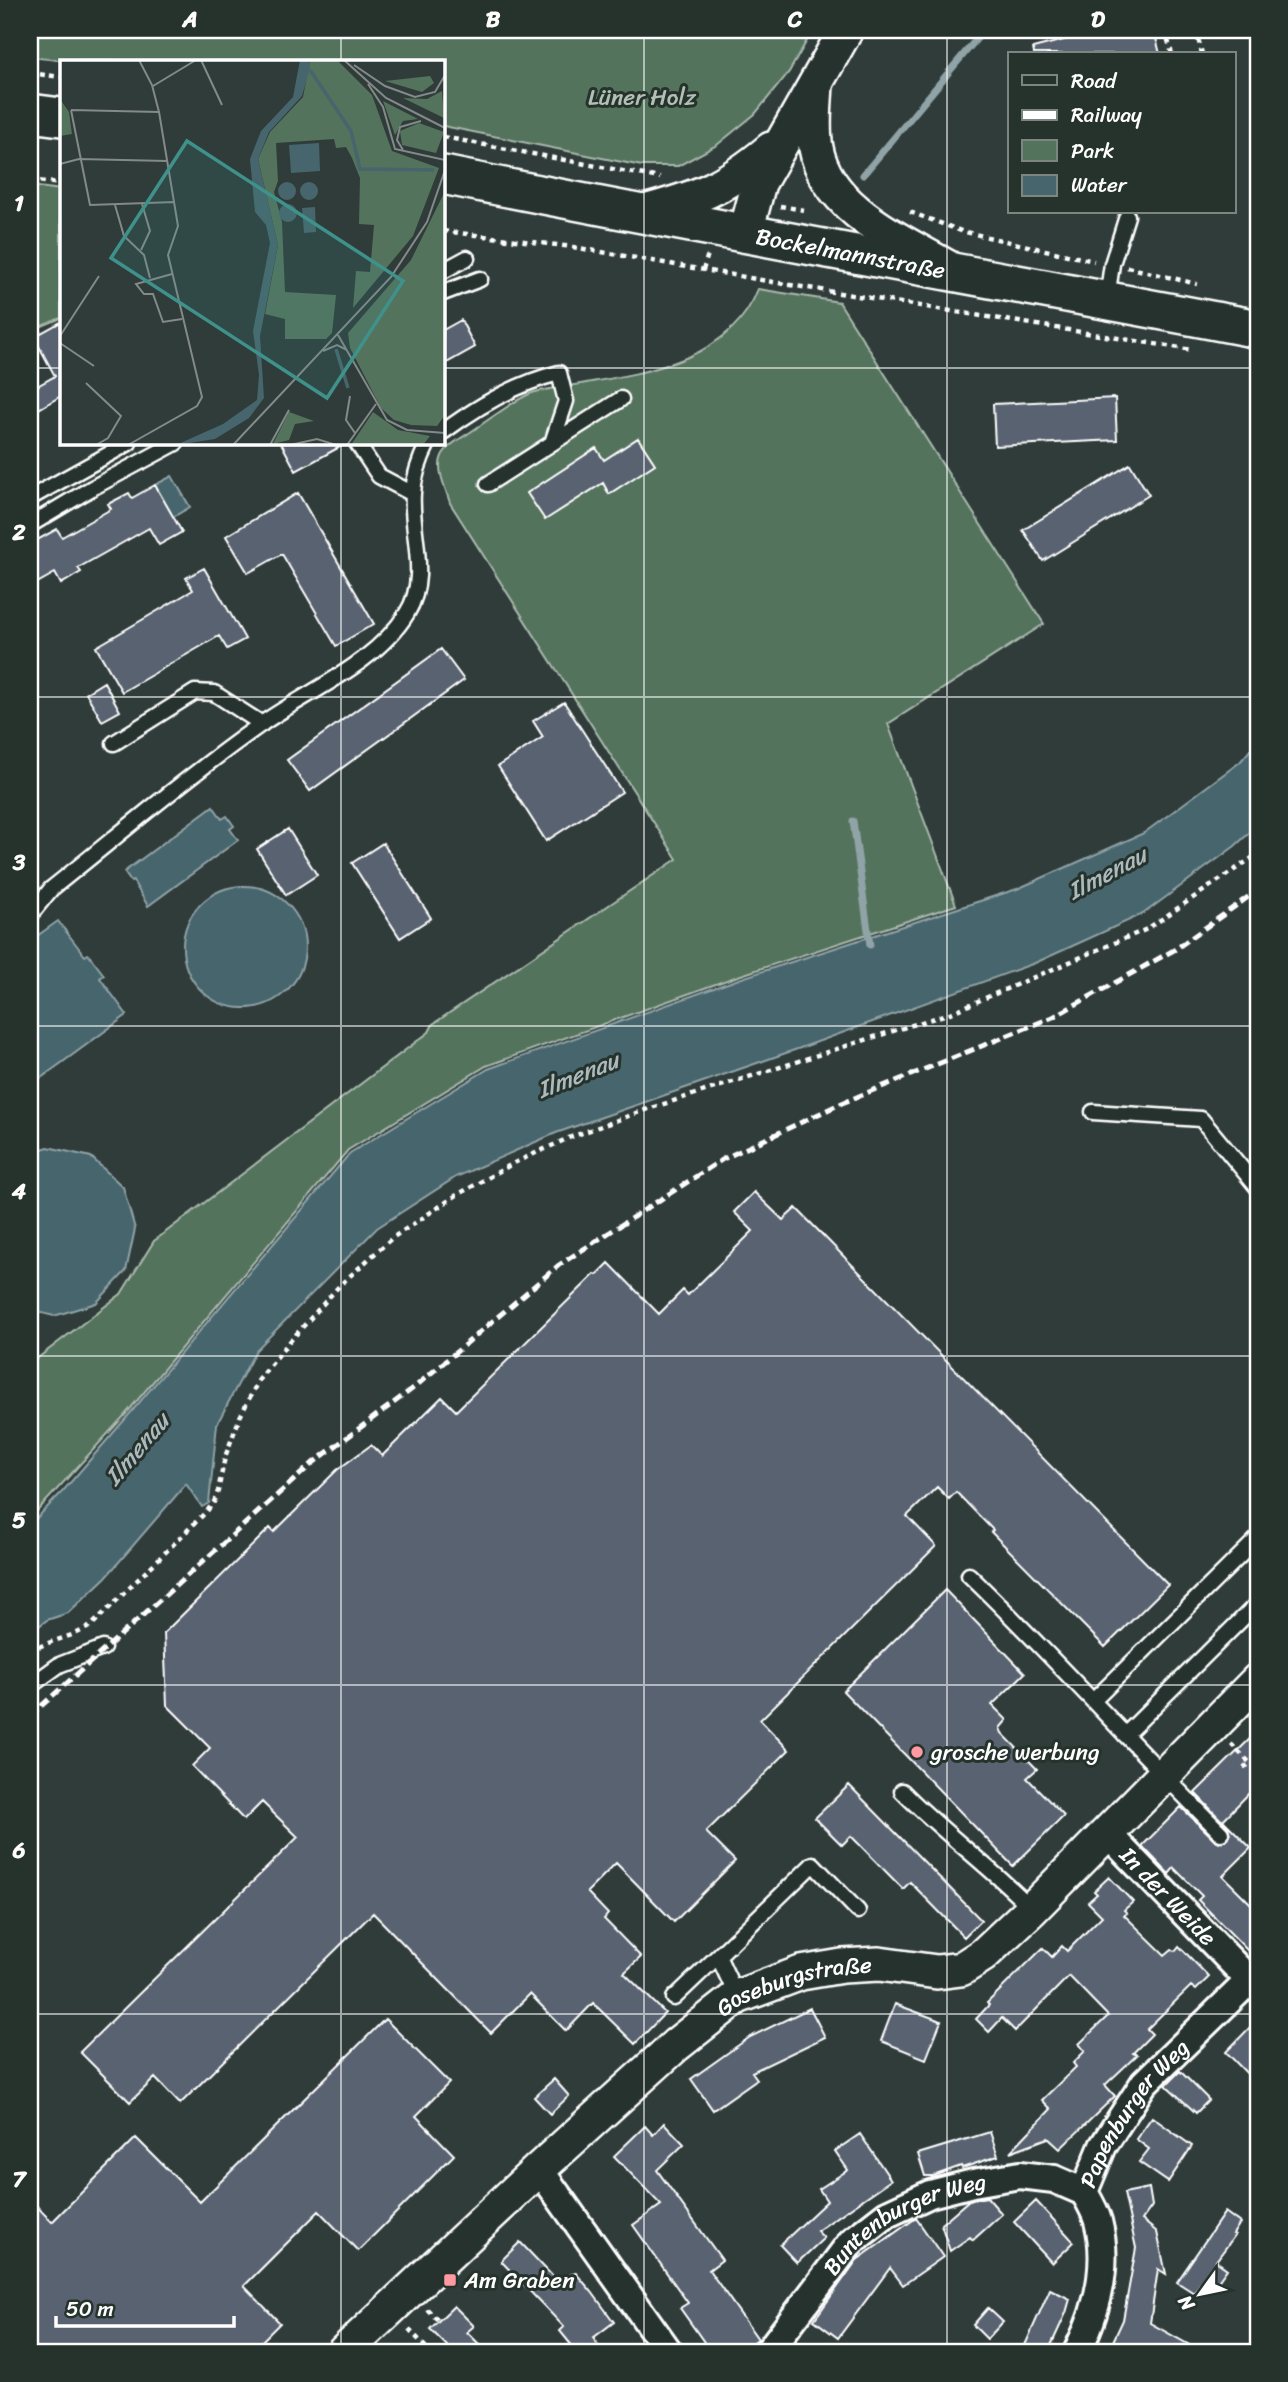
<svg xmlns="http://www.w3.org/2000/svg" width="1288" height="2382" viewBox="0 0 1288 2382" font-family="Sriracha,sans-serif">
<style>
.green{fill:#53735c;stroke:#a9b9ae;stroke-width:2}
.water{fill:#46656d;stroke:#90a3a7;stroke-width:2}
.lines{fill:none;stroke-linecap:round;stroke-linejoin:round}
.stream{stroke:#90a3a7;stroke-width:7}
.building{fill:#586270;stroke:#fff;stroke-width:2}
.service-casing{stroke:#fff;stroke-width:19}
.minor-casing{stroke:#fff;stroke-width:32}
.tertiary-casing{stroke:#fff;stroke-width:38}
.secondary-casing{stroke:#fff;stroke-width:42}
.path{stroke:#fff;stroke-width:4.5;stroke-dasharray:5 5;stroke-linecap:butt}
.service{stroke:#26332d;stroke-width:14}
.minor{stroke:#26332d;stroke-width:26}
.tertiary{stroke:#26332d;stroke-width:33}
.secondary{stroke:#26332d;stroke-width:37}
.rail{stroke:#fff;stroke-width:5;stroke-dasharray:10 5;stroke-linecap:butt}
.grid{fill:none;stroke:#fff;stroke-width:2;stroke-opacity:0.55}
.poi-dot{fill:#ff9aa2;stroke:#26332d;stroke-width:2.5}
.labels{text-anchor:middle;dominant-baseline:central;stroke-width:6;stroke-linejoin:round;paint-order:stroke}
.park-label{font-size:23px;fill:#b2c0b6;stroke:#26332d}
.street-label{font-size:23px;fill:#fff;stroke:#26332d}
.poi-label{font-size:23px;fill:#fff;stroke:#26332d;text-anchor:start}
.water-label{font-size:24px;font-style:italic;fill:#acbabd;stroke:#26332d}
.inset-river{fill:none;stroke:#46656d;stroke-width:3.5}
.inset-road{fill:none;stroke:#838a89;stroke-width:2}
.view{fill:#3f918b;fill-opacity:0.15;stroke:#3f918b;stroke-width:3.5}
.inset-edge{fill:none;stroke:#fff;stroke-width:3.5}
.neatline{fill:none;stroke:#fff;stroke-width:2.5}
.grid-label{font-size:23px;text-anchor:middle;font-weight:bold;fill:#fff}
</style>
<rect width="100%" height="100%" fill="#303c3a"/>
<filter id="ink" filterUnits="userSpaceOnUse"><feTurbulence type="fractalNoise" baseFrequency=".0143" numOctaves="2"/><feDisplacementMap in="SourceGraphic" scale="14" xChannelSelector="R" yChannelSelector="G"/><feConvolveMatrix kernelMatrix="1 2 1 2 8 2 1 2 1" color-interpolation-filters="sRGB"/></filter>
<g filter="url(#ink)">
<!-- green -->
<path class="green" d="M30 30H813L789 72 755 114 717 145 678 166H642L443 126V61H69L30 57Z
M30 186 61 190V318L30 331Z
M758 289 839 302 1044 624 888 724 956 905 738 976 486 1066 348 1150 125 1415 30 1519V1364L121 1294 154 1241 429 1032 433 1024 677 859 450 503C447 492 440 478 440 467 439 449 456 442 469 433 486 422 515 399 532 393 545 389 561 388 574 385 642 373 730 362 758 289Z"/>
<!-- water -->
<path class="water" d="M172 476 190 507 173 517 155 485Z
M1258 741V825L1235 846 1143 914 1035 963 806 1046 556 1133 456 1177 377 1228 256 1350 217 1424 209 1503 202 1507 186 1484 106 1577 68 1613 47 1620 30 1633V1525L63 1491 127 1417 350 1153 488 1069 739 979 1017 889 1144 833 1240 762Z
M213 806 222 819 227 816 234 826 230 829 238 840 148 906 133 881 131 882 124 872Z
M183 947a61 61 0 1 1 122 0a61 61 0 1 1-122 0Z
M58 921 85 956 88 954 104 975 100 978 127 1015 30 1086V941Z
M48 1147 91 1157 123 1187 135 1229 126 1271 96 1303 54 1316 30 1310V1153Z"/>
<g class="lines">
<!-- stream -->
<path class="stream" d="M863 175 984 30
M853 821 870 945"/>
</g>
<!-- building -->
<path class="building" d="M1102 30H1154L1160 54H1034L1033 48Z
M461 320 475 347 443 365V330Z
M61 322V396L30 414V390L55 376 34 337Z
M1115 398 1117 440 995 446 993 404Z
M638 438 655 464 609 494 603 483 545 520 527 493 596 448 604 460Z
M281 443H347L296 471Z
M1130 464 1149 495 1043 561 1023 530Z
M155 485 182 532 159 545 149 528 78 568 81 572 61 584 55 573 30 587V546L37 540 57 529 62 537 111 509 108 504 129 493 132 498Z
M298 493 374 624 336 646 282 554 248 573 226 536Z
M204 568 245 639 227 649 219 636 122 692 96 647 193 590 186 578Z
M441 649 464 680 310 791 287 760Z
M104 682 120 711 102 721 86 693Z
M564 702 622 792 546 841 498 766 543 737 533 721Z
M288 829 317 875 286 895 257 849Z
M383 843 431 918 400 938 352 863Z
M754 1192 783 1220 796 1208 1168 1585 1105 1647 991 1532 993 1530 956 1492 949 1499 937 1487 907 1516 936 1546 760 1720 789 1750 706 1832 735 1861 674 1922 616 1863 587 1892 608 1914 604 1919 641 1957 624 1973 665 2013 635 2044 593 2003 566 2031 530 1994 491 2033 373 1913 180 2104 155 2078 130 2102 80 2052 298 1837 262 1802 244 1820 192 1766 210 1748 167 1705 164 1633 270 1528 274 1532 337 1470 371 1445 382 1456 442 1397 456 1411 595 1274 597 1275 609 1263 659 1314 683 1290 688 1295 753 1231 734 1212Z
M945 1590 1025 1673 992 1705 1007 1720 1000 1728 1002 1733 1037 1769 1027 1778 1064 1816 1013 1866 843 1691Z
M1258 1731V1784L1223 1820 1251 1848 1223 1876 1258 1911V1961L1198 1900 1202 1896 1174 1868 1169 1874 1142 1846 1181 1807 1215 1840 1219 1842 1227 1840 1230 1835 1228 1827 1195 1793Z
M849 1785 981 1920 964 1937 910 1882 903 1889 851 1836 842 1845 815 1818Z
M1109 1877 1133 1902 1124 1910 1127 1913 1124 1915 1165 1955 1172 1949 1175 1951 1179 1946 1209 1977 1196 1990 1191 1986 1147 2029 1152 2034 1133 2053 1137 2055 1105 2085 1115 2096 1060 2149 1048 2138 1010 2152 1051 2109 1042 2100 1076 2067 1073 2063 1085 2051 1079 2044 1108 2016 1069 1976 1015 2031 1002 2018 989 2032 976 2019 989 2005 987 2003 1043 1948 1052 1957 1062 1946 1067 1951 1102 1916 1088 1902 1097 1894 1094 1891Z
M895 2004 941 2021 926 2059 881 2041Z
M810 2008 825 2037 752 2072 757 2079 713 2110 691 2079 750 2037Z
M385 2019 449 2083 416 2116 454 2155 358 2251 319 2211 244 2286 280 2323 251 2352H30V2199L52 2222 136 2138 200 2202Z
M1258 2019V2085L1226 2052Z
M1180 2071 1209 2100 1196 2113 1166 2085Z
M554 2079 569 2096 550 2114 534 2097Z
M1152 2117 1192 2146 1168 2182 1139 2162 1149 2149 1136 2139Z
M664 2123 684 2144 657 2170 722 2260 709 2270 758 2339 739 2352H711L680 2308 688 2303 633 2225 661 2205 614 2156 645 2126 653 2135Z
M990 2132 998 2156 962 2168 961 2166 933 2176H925L918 2154Z
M860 2134 891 2180 817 2231 824 2238 797 2263 780 2245 827 2201 819 2189 848 2170 835 2151Z
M1149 2188 1152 2206 1142 2220 1157 2232 1166 2274 1158 2269 1150 2323 1202 2352H1108L1123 2320 1136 2248 1124 2193Z
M987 2197 1002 2214 973 2240 970 2237 950 2251 941 2224 969 2200Z
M1036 2201 1074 2242 1052 2263 1014 2222Z
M1225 2212 1240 2223 1233 2234 1235 2235 1216 2261 1227 2269 1212 2290 1201 2283 1194 2293 1177 2282Z
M916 2218 943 2257 903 2285 890 2268 838 2338 814 2320 857 2260Z
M520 2242 558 2282 575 2272 592 2292 614 2322 593 2338 603 2352H577L560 2331 564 2327 501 2261Z
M1050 2289 1070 2299 1066 2313 1048 2352H1022Z
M454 2306 474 2326 467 2332 487 2352H453L430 2329Z
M988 2308 1003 2322 987 2339 973 2325Z"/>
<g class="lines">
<!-- service casing -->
<g class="service-casing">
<path id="service" d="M443 271 467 258
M443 293 480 279
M1107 298 1112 264 1127 216
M443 432C478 406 517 383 559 373L566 401 552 443
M357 443 379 476 413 494
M488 484 621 399
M30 498 129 443
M30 525 92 488 176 443
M114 743 195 692 214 693 262 724
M30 915 51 889C120 834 188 776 260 725 308 691 376 664 407 613 430 576 410 533 413 493 414 475 420 459 428 443
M1093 1112 1201 1119 1258 1188
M969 1575C1056 1659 1136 1749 1221 1833
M30 1686 59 1665 103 1648
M1093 1701 1258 1538
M1125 1735 1258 1603
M902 1791C943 1833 991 1867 1032 1909
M737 1997 718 1956 813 1864 858 1911
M674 1998 718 1956"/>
</g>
<!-- minor casing -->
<g class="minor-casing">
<g id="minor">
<path id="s1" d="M1107 1833 1258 1989"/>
<path d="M539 2169 669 2352"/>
<path id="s2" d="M768 2352 851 2242 887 2214 930 2194 973 2183 1020 2175 1054 2179 1084 2192"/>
<path id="s3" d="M1077 2352C1097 2312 1110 2267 1098 2221 1095 2211 1089 2201 1084 2192L1103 2146 1144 2083 1250 1980"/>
</g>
</g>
<!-- tertiary casing -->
<g class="tertiary-casing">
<g id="tertiary">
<path d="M816 84C815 105 812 127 816 148 827 209 899 239 947 267"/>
<path d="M637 214C697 198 722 190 771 149"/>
<path d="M745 235 759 183 846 30"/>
<path id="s4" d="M344 2352 539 2169 676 2045 737 1997 801 1973 842 1966 879 1964 937 1972 961 1969 983 1955 1032 1909 1258 1680"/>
</g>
</g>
<!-- secondary casing -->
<g class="secondary-casing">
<g id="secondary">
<path d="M30 113 61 117"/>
<path id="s5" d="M443 175C714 230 986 277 1258 329"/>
</g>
</g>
<!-- path -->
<path class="path" d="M1165 30 1172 54
M1196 30 1202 54
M30 73 61 77
M443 137 660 178
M30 180 61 184
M780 206 804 210
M910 212 961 231 1094 261
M443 231 573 247 790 285 1192 350
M1127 267 1197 284
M703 270 708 254
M30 1652C50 1639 73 1638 92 1625L207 1511 214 1502 218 1491 225 1457 240 1417 258 1381 284 1348 340 1285 392 1238 457 1195 514 1163 571 1137 645 1110 950 1013 1147 929 1258 854
M1231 1744 1250 1763 1242 1770
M427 2309 439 2321
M409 2329 430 2352"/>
<!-- service -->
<use href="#service" class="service"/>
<!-- minor -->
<use href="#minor" class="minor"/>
<!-- tertiary -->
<use href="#tertiary" class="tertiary"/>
<!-- secondary -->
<use href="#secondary" class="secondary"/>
<!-- rail -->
<path class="rail" d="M30 1716 313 1463 416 1386 559 1265 723 1159 842 1103 1053 1017 1174 950 1258 890"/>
</g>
</g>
<!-- grid -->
<path class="grid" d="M341 30V61M644 30V2352M947 30V2352M30 368H61M443 368H1258M341 443V2352M30 697H1258M30 1026H1258M30 1356H1258M30 1685H1258M30 2014H1258"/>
<!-- markers -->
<g class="poi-dot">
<circle cx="917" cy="1752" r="7"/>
<rect x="443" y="2273" width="14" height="14" rx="3.5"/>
</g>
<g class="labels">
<!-- park labels -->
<g class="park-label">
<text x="642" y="97">Lüner Holz</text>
</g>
<!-- street labels -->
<g class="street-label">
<text stroke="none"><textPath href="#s5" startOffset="415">Bockelmannstraße</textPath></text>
<text stroke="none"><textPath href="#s1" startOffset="88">In der Weide</textPath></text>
<text stroke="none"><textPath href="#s4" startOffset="588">Goseburgstraße</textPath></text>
<text stroke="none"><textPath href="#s3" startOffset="262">Papenburger Weg</textPath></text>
<text stroke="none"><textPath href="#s2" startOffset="194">Buntenburger Weg</textPath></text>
</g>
<!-- poi labels -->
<g class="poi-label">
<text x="931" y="1752">grosche werbung</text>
<text x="464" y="2280">Am Graben</text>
</g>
<!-- water labels -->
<g class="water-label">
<text transform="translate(1107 873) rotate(-28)">Ilmenau</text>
<text transform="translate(578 1075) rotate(-22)">Ilmenau</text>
<text transform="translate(137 1449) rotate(-50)">Ilmenau</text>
</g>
</g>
<!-- overview -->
<g transform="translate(60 60)">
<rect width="385" height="385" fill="#303c3a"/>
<path d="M250 0H277L312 35 332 91 379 108 353 176 293 248 296 211 310 212 314 165 299 164 300 118 292 98 286 87 276 88 274 79 216 83 218 121 214 132 222 162 225 232 276 235 272 273 266 279H225V259L205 254 218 185 198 99 210 72 243 37ZM370 16 374 23 362 32 325 21ZM382 31 384 58 343 38 367 39ZM0 39 9 52 12 74 0 76ZM323 41 358 59 343 61 335 75ZM359 63 384 72 376 93 342 85 340 71ZM385 131V355L377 366 351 365 334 360 321 348 290 288 288 273 351 200ZM229 352 254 361 235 364 229 380 213 384ZM313 352 338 370 370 376 363 385H291Z" fill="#53735c"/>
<path d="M240 0H249L250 8 242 36 209 72 198 99 218 185 200 276 204 338 189 358 155 379 116 385 163 364 197 340 199 315 193 271 210 183 206 165 195 152 190 99 201 71 233 37ZM259 83 260 111 231 113 229 85ZM218 131a9 9 0 1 1 18 0a9 9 0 1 1-18 0ZM240 131a9 9 0 1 1 18 0a9 9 0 1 1-18 0ZM219 153a9 9 0 1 1 18 0a9 9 0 1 1-18 0ZM255 147 256 172 244 173 242 148Z" fill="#46656d"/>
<path class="inset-river" d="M250 10 291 71 300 109 374 110M276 289 288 328"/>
<path class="inset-road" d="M141 0 162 45M284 0 326 38 385 68M294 5 325 26 355 37 375 32 385 15M308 24 323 47 335 89 385 100M93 26 136 0M11 50 30 145 115 142M11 50 99 52M343 90 337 80 340 67 361 61M0 104 19 99 107 101M55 145 64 176 84 195 90 218M81 190 90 171 82 144M112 214 76 224 84 234H93L103 262 122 259M278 275 327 360 347 370 385 373M0 276 39 216M0 283 34 306M263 291 277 285 287 290M26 323 61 356 48 378 36 385M290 336 286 360 295 373M68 385 137 346 142 337 108 195 118 166 99 52 92 25 79 0M173 385 331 217 367 162 385 110M210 385 229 350M230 385 257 379 276 385M287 385 316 344"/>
<path class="view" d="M127 81 343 221 267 338 51 198Z"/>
<rect width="385" height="385" class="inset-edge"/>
</g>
<!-- margin -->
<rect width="1288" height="2382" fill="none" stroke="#26332d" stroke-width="77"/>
<!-- legend -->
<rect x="1008" y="52" width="228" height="161" fill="#26332d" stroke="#7d8581" stroke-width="2"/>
<rect x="1022" y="75" width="35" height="10" fill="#26332d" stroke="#7d8581" stroke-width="2"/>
<text x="1071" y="88" font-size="21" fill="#ffffff">Road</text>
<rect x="1022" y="110" width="35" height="10" fill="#ffffff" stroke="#7d8581" stroke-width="2"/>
<text x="1071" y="122" font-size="21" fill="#ffffff">Railway</text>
<rect x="1022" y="140" width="35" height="21" fill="#53735c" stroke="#7d8581" stroke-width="2"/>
<text x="1071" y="158" font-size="21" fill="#ffffff">Park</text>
<rect x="1022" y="175" width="35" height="21" fill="#46656d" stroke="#7d8581" stroke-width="2"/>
<text x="1071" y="192" font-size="21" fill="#ffffff">Water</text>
<!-- north arrow -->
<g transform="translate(1200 2294) rotate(237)" stroke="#26332d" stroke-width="5" paint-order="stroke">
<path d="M0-5L12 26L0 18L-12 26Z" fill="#ffffff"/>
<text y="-10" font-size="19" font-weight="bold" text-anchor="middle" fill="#ffffff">N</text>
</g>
<!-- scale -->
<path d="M56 2316v10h178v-10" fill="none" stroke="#ffffff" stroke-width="3.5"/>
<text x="66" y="2316" font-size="21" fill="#ffffff" stroke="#26332d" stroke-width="5" paint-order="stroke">50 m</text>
<rect x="38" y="38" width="1212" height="2306" class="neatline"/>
<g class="grid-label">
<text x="190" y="27">A</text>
<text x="493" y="27">B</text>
<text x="795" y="27">C</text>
<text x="1098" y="27">D</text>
<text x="19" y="211">1</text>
<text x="19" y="540">2</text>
<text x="19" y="870">3</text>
<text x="19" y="1199">4</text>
<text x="19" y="1528">5</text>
<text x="19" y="1858">6</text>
<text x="19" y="2187">7</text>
</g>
</svg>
